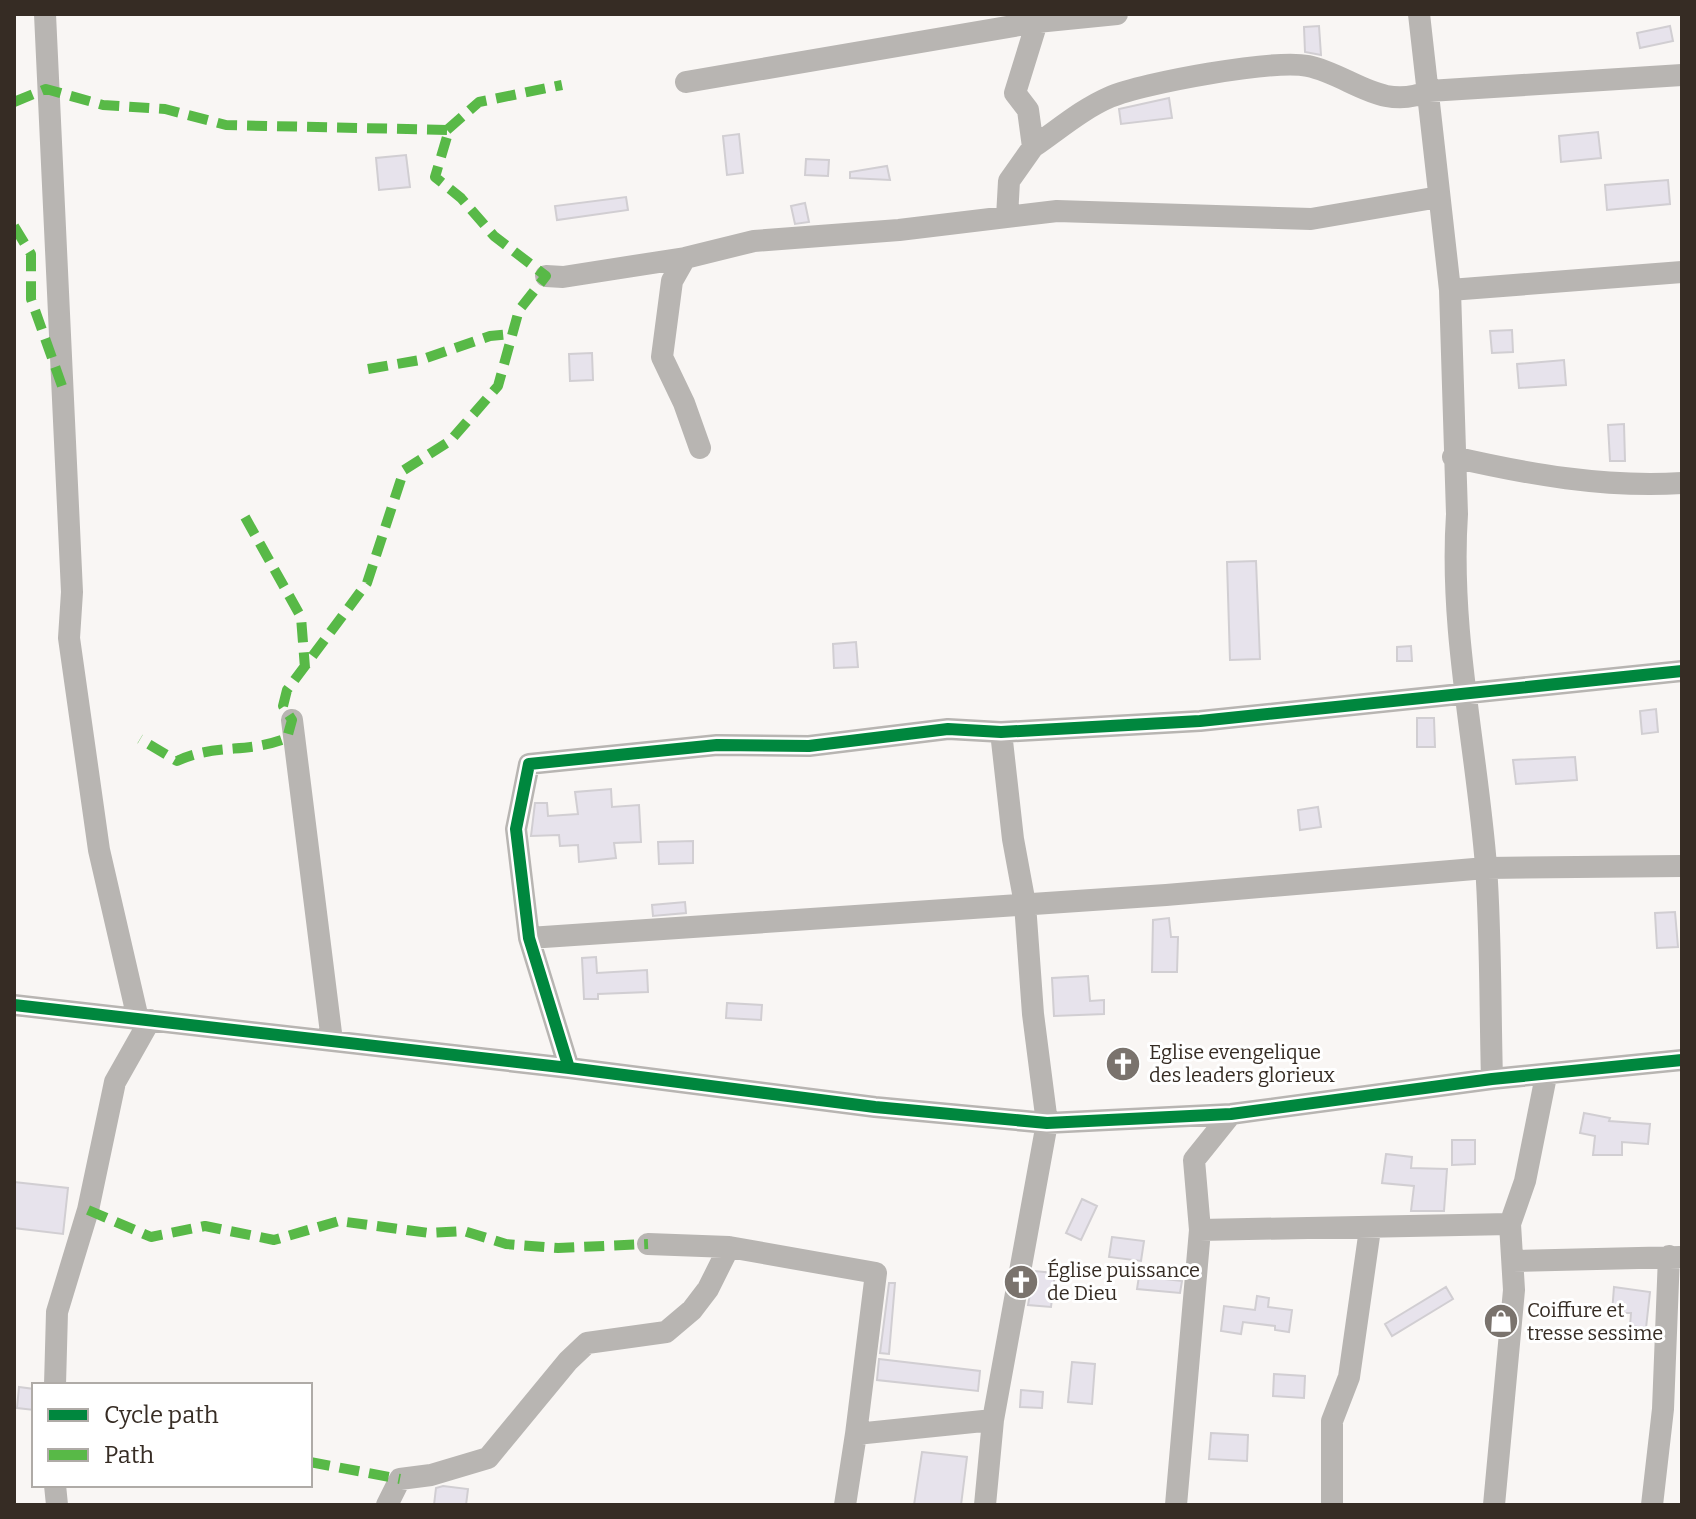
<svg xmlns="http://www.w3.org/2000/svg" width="1696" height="1519" viewBox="0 0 1696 1519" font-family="Bitter,serif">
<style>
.building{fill:#e7e3ec;stroke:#d1ced2;stroke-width:2}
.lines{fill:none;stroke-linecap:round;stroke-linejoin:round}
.minor{stroke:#b8b5b2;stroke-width:22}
.quiet{stroke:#58b947;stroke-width:10;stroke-dasharray:20 10;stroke-linecap:butt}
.cycleway-casing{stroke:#fff;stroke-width:17}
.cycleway{stroke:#00873e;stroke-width:12}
.labels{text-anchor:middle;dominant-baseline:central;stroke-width:6;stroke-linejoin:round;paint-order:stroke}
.poi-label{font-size:20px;fill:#362c24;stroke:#fff;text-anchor:start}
</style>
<rect width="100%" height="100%" fill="#f9f6f4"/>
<!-- building -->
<path class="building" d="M1319 26 1321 55 1305 52 1304 27Z
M1670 26 1673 41 1640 48 1637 33Z
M1169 98 1172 118 1121 124 1119 109Z
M1598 132 1601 158 1561 162 1559 136Z
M739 134 743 173 727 175 723 136Z
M406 155 410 187 379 190 376 158Z
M806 159 829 160 828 176 805 175Z
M887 166 890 180 850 178V172Z
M1668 180 1670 204 1607 210 1605 185Z
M626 197 628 210 557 220 555 206Z
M805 203 809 222 795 224 791 206Z
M1512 330 1513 352 1492 353 1490 331Z
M592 353 593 380 570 381 569 354Z
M1564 360 1566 385 1519 388 1517 364Z
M1624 424 1625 461H1610L1608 425Z
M1256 561 1260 659 1230 660 1227 562Z
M856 642 858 667 834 668 833 644Z
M1411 646 1412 661H1397V647Z
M1656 709 1658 732 1642 734 1640 711Z
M1417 718H1434L1435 747H1417Z
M1575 757 1577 780 1516 784 1513 760Z
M611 789 612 807 639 805 641 842 614 843 616 858 579 862 578 845 560 846 559 835 531 836 535 803H547L548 816 578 814 575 792Z
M1318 807 1321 827 1300 830 1298 810Z
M693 841V863L659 864 658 842Z
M685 902 686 913 653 916 652 905Z
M1675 912 1678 947 1657 948 1655 913Z
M1169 918 1171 937H1178L1177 972H1152L1153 920Z
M596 957 597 973 647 970 648 992 598 994V999H584L582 958Z
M1088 976 1090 1001 1104 1000V1014L1054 1016 1052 978Z
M727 1003 762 1005 761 1020 726 1018Z
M1584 1113 1610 1118 1609 1121 1650 1124 1648 1144 1622 1142V1155H1593L1595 1136 1580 1133Z
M1452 1140H1475V1164L1452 1165Z
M1386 1154 1412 1157 1411 1168 1447 1169 1444 1211H1411L1414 1186 1382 1183Z
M14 1182 68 1188 63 1234 14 1228Z
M1082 1199 1097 1206 1081 1240 1066 1233Z
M1112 1237 1144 1241 1141 1261 1109 1257Z
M1034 1271 1055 1273 1051 1307 1028 1305Z
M1139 1276 1182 1281 1180 1293 1137 1289Z
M889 1283H895L889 1354 880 1353Z
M1446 1287 1453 1299 1392 1336 1385 1324Z
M1614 1287 1650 1292 1646 1328 1630 1326 1631 1313H1612Z
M1257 1296 1269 1298 1268 1307 1292 1310 1289 1332 1275 1330V1326L1243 1322 1241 1334 1221 1331 1224 1306 1255 1310Z
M879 1359 980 1371 978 1391 877 1380Z
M1072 1362 1095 1364 1092 1404 1068 1402Z
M1274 1374 1305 1376 1304 1398 1273 1396Z
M19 1387 34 1389V1410L17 1408Z
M1021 1390 1043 1392 1042 1408 1020 1407Z
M1211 1433 1248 1435 1247 1461 1209 1459Z
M922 1452 967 1457 961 1505H914Z
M443 1486 468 1489 466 1505H434L436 1488Z"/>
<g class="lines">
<!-- minor -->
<path class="minor" d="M45 14 72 592 69 638 99 850 138 1019
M1419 14 1450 290 1457 514C1449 632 1477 749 1486 866 1491 936 1490 1008 1492 1079
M686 82 1037 22 1117 14
M1033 147C1058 130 1082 109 1110 97 1143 83 1274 59 1308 66 1351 75 1381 112 1429 91L1682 75
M1007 217 1009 181 1033 147 1028 110 1015 93 1037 22
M685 258 672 281 662 357 684 403 700 448
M546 276 563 277 685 258 754 241 899 230 1057 211 1311 219 1439 197
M1450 290 1682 272
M1453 457C1527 474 1605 488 1682 483
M292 720 332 1041
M529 938 1166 895 1486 868 1682 866
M14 1005 569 1068 875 1107 1047 1123 1231 1114 1492 1079 1682 1060
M569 1068 529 938 516 829 529 764 717 745 809 746 948 729 1001 732 1200 721 1682 671
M1200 1230 1510 1224
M648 1244 729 1247 876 1273 856 1434
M1513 1261 1680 1257
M55 1385 57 1312 88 1210 115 1082 150 1020
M55 1485 57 1505
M387 1505 400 1479 431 1475 488 1458 568 1361 587 1343 666 1332 692 1310 708 1289 729 1247
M845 1505 856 1434 993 1420
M985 1505 993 1420 1047 1123 1033 1014 1025 904 1013 839 1001 732
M1176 1505 1200 1230 1194 1160 1231 1114
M1332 1505V1421L1349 1377 1370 1229
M1494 1505 1514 1290 1510 1224 1525 1181 1546 1076
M1652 1505 1663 1409 1669 1256"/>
<!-- quiet -->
<path class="quiet" d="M14 102 46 89 103 105 165 109 226 125 449 130 435 177 461 198 494 236 546 276 519 310 498 386 450 441 404 470 367 583 287 690 283 706 292 720 287 738C247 754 216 743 177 761L140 739
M447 130 479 102 562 85
M14 226 31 254V299L62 386
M368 369 420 360 490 336 510 334
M245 517 301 617 305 668
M88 1210 151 1237 205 1226 274 1240 339 1221 429 1233 464 1231 506 1244 558 1248 648 1244
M310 1462 400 1479"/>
<!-- cycleway casing -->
<g class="cycleway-casing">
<path id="cycleway" d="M14 1005 569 1068 875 1107 1047 1123 1231 1114 1492 1079 1682 1060
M569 1068 529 938 516 829 529 764 717 745 809 746 948 729 1001 732 1200 721 1682 671"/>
</g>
<!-- cycleway -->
<use href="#cycleway" class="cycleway"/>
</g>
<!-- icons -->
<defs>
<g id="church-disc" transform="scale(1.8)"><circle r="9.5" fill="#7a736d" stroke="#fff"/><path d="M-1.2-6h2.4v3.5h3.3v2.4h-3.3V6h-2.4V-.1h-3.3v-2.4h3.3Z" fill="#fff"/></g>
<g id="shop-disc" transform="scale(1.8)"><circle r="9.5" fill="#7a736d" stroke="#fff"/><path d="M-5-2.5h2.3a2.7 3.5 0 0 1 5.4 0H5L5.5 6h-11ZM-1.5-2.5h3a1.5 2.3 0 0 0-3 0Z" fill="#fff"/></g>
</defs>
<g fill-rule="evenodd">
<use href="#church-disc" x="1123" y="1064"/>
<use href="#church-disc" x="1021" y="1282"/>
<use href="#shop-disc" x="1501" y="1321"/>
</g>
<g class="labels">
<!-- poi labels -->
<g class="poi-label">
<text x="1149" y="1052">Eglise evengelique<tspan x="1149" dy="23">des leaders glorieux</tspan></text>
<text x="1047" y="1270">Église puissance<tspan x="1047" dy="23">de Dieu</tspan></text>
<text x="1527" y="1310">Coiffure et<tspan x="1527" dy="23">tresse sessime</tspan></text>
</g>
</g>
<!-- border -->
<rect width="1696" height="1519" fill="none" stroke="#362c24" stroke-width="32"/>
<!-- legend -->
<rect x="32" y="1383" width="280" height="104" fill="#ffffff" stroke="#afaba7" stroke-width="2"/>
<rect x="48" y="1409" width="40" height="12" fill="#00873e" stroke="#afaba7" stroke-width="2"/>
<text x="104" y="1423" font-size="24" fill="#362c24">Cycle path</text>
<rect x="48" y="1449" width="40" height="12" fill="#58b947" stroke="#afaba7" stroke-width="2"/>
<text x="104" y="1463" font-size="24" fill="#362c24">Path</text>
</svg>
